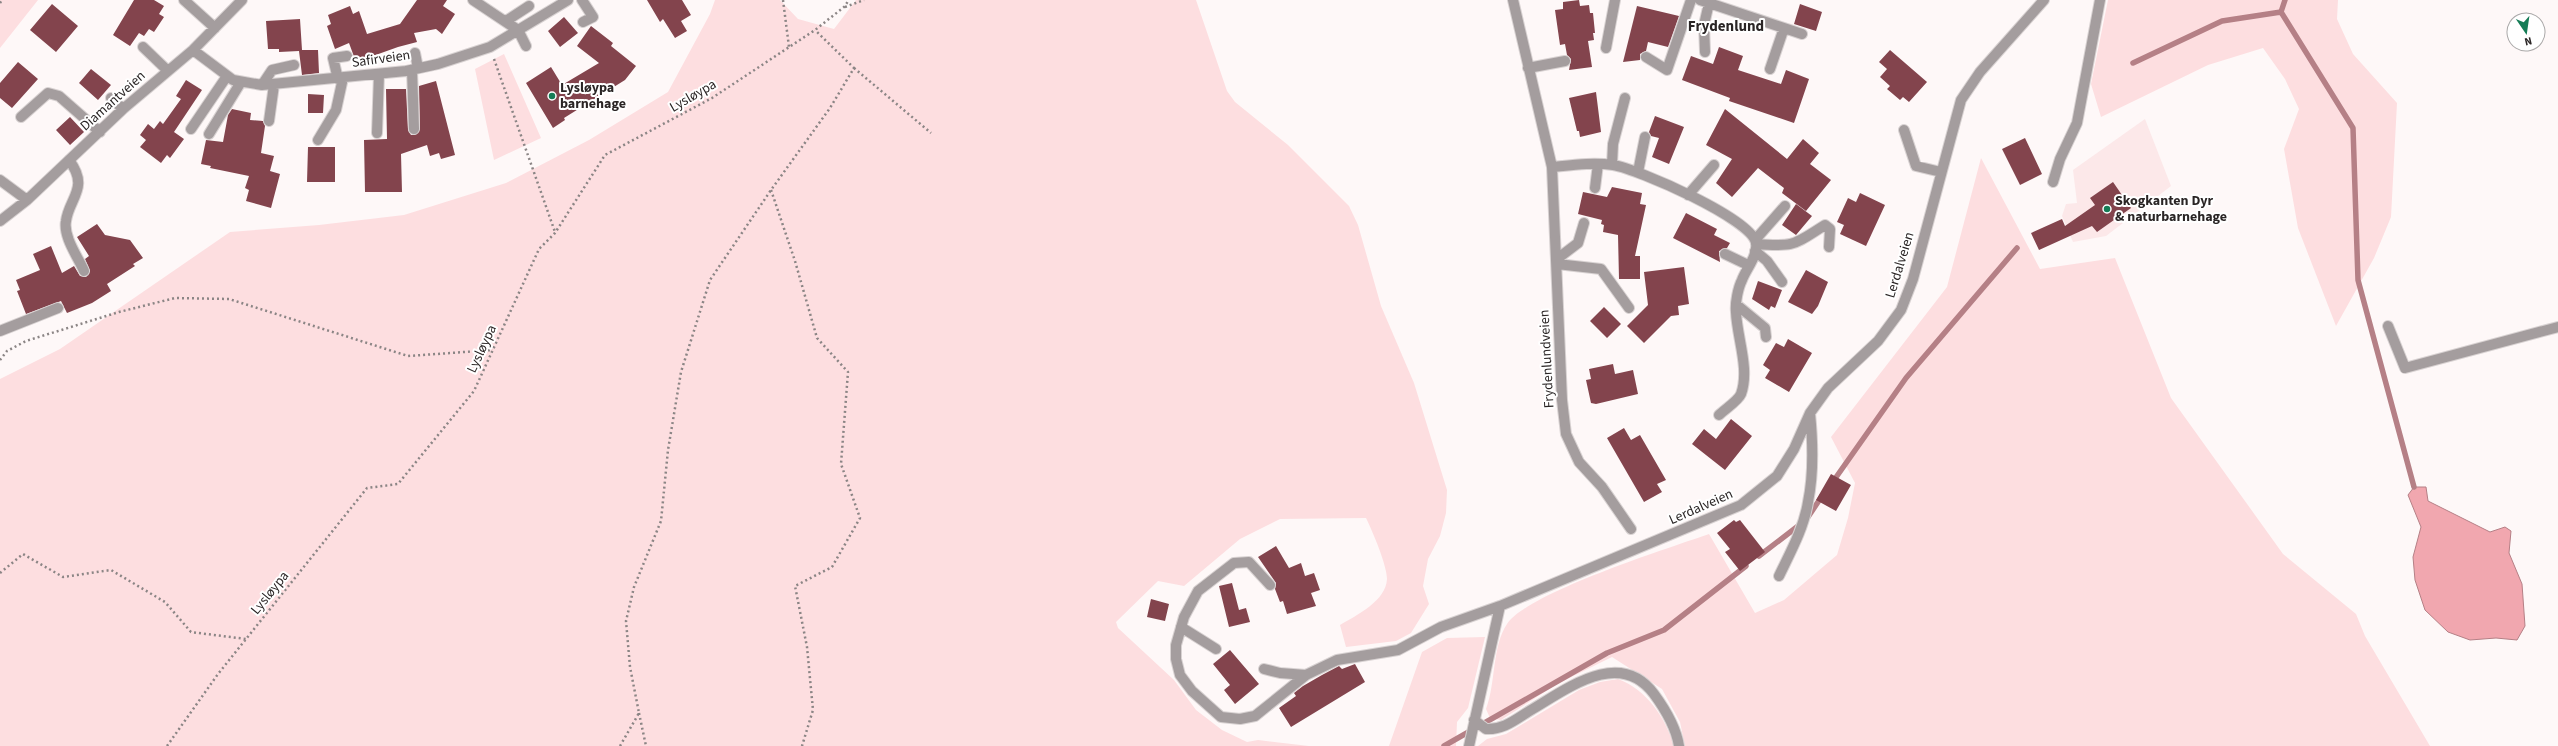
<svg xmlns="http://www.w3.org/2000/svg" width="2558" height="746" viewBox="0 0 2558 746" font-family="'Source Sans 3',sans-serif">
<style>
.built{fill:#fce8e9}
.green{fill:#fddee0}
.water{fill:#f1a7af;stroke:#b58086}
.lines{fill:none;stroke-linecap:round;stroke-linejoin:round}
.stream{stroke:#b58086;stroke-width:5.5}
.building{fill:#83444d}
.minor-casing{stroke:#d8d2d2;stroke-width:12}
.path{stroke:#8b8585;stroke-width:2.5;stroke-dasharray:2 3;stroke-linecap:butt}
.minor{stroke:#a49d9e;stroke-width:10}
.poi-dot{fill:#157c56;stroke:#fff;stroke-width:1.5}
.labels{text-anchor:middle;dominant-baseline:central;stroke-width:4;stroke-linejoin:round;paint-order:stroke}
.street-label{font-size:14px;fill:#2a2525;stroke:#fff}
.poi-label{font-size:14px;font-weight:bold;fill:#2a2525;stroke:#fff;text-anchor:start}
.neighbourhood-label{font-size:15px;font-weight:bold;fill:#2a2525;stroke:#fff}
</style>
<rect width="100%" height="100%" fill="#fef8f8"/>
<!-- built -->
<path class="built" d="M2145 119 2171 186 2106 236 2073 242 2062 216 2066 204 2077 203 2073 170Z"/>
<!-- green -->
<path class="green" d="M0 0H38L0 48Z
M715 0H780L798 19 834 29 856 0H1196L1227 91 1235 102 1288 145 1349 206 1358 225 1381 306 1414 383 1447 490 1446 513 1440 536 1428 559 1423 586 1429 604 1411 633 1396 641 1346 647 1340 625C1357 615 1386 601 1387 579 1387 565 1372 530 1366 518L1280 519 1240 539 1184 586 1158 581 1116 622 1118 628 1174 680 1196 710 1222 730 1247 742 1258 740 1309 746H0V379L60 349 230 232 319 225 404 215 506 183 589 140 668 92 710 14Z
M2108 0H2338L2337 19 2353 54 2397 103 2391 217 2374 258 2336 326 2298 228 2284 149 2299 109 2285 79 2263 48 2208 65 2101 117 2091 84Z
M504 54 541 138 494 160 475 69Z
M1981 158 2040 269 2115 258 2171 398 2283 554 2356 614 2365 636 2430 746H1685L1680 722 1662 689 1612 657 1557 684 1501 720 1490 718 1486 709C1496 683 1492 646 1507 624 1527 593 1669 548 1709 534L1755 613 1784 600 1837 555 1848 518 1855 483 1831 437 1947 287Z
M1485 637 1468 708 1457 722 1456 746H1389L1422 652 1447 638Z
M1618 679C1647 690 1665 717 1674 746H1478L1487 739 1506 734 1579 690 1600 682Z"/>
<!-- water -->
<path class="water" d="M2414 487H2426L2428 501 2490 532 2505 527 2511 531 2509 553 2522 584 2525 626 2517 640 2496 638 2470 640 2448 632 2425 610 2415 580 2413 557 2421 527 2408 495Z"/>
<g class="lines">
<!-- stream -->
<path class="stream" d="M2281 12 2353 128 2358 280 2414 487
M2133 63 2222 21 2281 12 2285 0
M1832 483 1906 378 2017 248
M1808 517 1822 496
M1759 556 1802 523
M1444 746 1607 653 1664 630 1746 566"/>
</g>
<!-- building -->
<path class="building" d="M134 0H154L164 6 159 14 164 17 154 32 149 29 144 36 139 33 130 46 113 35Z
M417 0H447L443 6 455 14 442 34 436 29 414 33 417 42 398 47 356 62 349 43 335 49 327 26 331 24 328 15 350 6 353 14 359 11 367 34 400 24Z
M647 0H682L691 15 681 21 687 31 675 38 663 19 660 22Z
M1579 0 1580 6 1589 5 1590 13H1593L1595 33H1593L1594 40 1588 41 1592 67 1569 70 1571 59 1567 55 1565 44 1560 45 1555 10 1563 9V2Z
M52 4 78 26 56 52 30 30Z
M1800 4 1822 12 1816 31 1794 24Z
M1637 6 1679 16 1668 47 1648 42 1646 51 1640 54V60L1623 62Z
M564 17 578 33 560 47 548 31Z
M300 19 302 50H318L319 73 302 75 299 51 279 52V49H268L266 21Z
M591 26 613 43 611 46 636 66 625 80 564 118 565 120 553 128 526 83 551 67 562 85 599 63 577 46Z
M1719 47 1743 56 1738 70 1781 84 1786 70 1809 79 1794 123 1729 101 1730 98 1682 80 1691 56 1713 64Z
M1890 50 1927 82 1909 102 1903 97 1900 100 1887 89 1890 86 1880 77 1887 69 1879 62Z
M18 62 38 79 12 108 0 98V83Z
M91 69 111 85 98 100 79 83Z
M186 80 202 90 174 132 184 139 170 158 167 155 161 163 140 147 146 140 140 135 148 124 154 129 160 121 163 124 181 99 176 96Z
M436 81 455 155 441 159 439 153 430 156 427 145 401 154 402 192H365L364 140 387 139 386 89H406L408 130 411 135H415L420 129 419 86Z
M1596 92 1601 132 1580 137 1579 131H1577L1569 98Z
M308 94 324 95 323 113H308Z
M232 109 251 113 250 120 263 121 265 126 261 153 274 156 270 171 280 174 271 208 246 201 249 190 245 188 249 176 210 168 211 166 201 164 206 140 223 142 228 115Z
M1725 109 1787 159 1803 139 1819 153 1810 164 1831 180 1806 211 1782 193 1784 188 1758 168 1732 197 1716 183 1732 159 1706 145Z
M1655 116 1684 127 1669 164 1652 157 1659 138 1651 136 1649 132Z
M70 117 84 132 70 145 56 130Z
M2025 138 2042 174 2020 185 2002 149Z
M308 147H335V182H307Z
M2113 182 2131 208 2097 232 2092 226 2039 250 2031 233 2062 219 2065 226 2095 205 2090 198Z
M1612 187 1642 193 1640 204 1646 205 1635 256H1640V279H1619L1618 235 1603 232 1604 225 1601 224 1602 220 1578 214 1583 192 1607 197Z
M1860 193 1885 205 1866 246 1840 234 1844 225 1837 222 1848 198 1856 202Z
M1796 204 1812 216 1796 235 1782 225Z
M1686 213 1717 229 1714 235 1730 243 1727 248 1719 251 1720 262 1673 238Z
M97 224 105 235 130 240 143 258 133 264 135 266 107 284 111 291 92 303 67 313 61 301 26 314 17 291 20 290 16 280 40 270 33 254 51 246 62 273 74 266 80 276 86 277 90 271 85 259 89 256 77 237Z
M1684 267 1689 304 1678 306 1679 315 1671 316 1644 343 1627 326 1648 305 1644 272Z
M1806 270 1828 282 1818 306 1812 314 1788 302Z
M1758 281 1782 290 1775 308 1771 306 1769 310 1752 299Z
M1604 307 1621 324 1607 338 1590 321Z
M1788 339 1812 353 1789 392 1765 378 1770 370 1763 365 1776 343 1784 347Z
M1613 364 1615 374 1633 370 1638 394 1596 404 1591 403 1586 380 1591 379 1589 369Z
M1731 419 1752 436 1725 470 1692 444 1704 429 1716 439Z
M1624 428 1631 440 1640 435 1666 480 1657 484 1662 492 1644 502 1607 438Z
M1831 474 1851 485 1836 511 1816 500Z
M1734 520 1736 522 1740 520 1765 552 1740 571 1725 552 1730 549 1717 533Z
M1276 546 1289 568 1301 563 1305 576 1314 573 1320 590 1311 593 1316 606 1287 614 1283 601 1280 602 1275 589 1276 583 1258 557Z
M1232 583 1239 610 1246 608 1250 622 1229 627 1219 586Z
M1151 599 1169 604 1165 621 1147 617Z
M1230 650 1259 684 1235 704 1224 690 1230 685 1213 664Z
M1355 664 1365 682 1291 727 1279 708 1296 696 1294 693 1303 686 1322 675 1339 666 1342 669Z"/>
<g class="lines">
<!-- minor casing -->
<g class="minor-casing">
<path id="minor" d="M184 0 215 28
M473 0 518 30 526 46
M582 0 593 17 583 22
M1513 0 1552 167 1562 400 1566 434 1579 462 1602 487 1631 529
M1700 0 1802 34
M506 21 529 6
M143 47 168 71
M1606 48 1615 0
M193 50 233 80 262 85 406 71 438 64 490 47 568 0
M1705 52 1704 25 1709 3
M415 53 418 68
M1646 57 1667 70 1691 0
M1528 68 1565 61
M1770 69 1784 28
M412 70 414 129
M338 79 333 58 347 56
M262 85 272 70 294 65
M111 98 123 109
M21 117 48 93 59 96 100 132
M269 121 274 85
M191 129 227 76
M1904 130 1916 166 1941 172
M377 133 379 74
M209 134 241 82
M318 140 336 110 343 78
M69 160C90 188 69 198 66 221 63 237 78 257 84 271
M1612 165 1613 144 1625 98
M1552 167C1572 165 1593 162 1613 165 1638 169 1752 219 1756 243 1758 256 1746 269 1742 280 1738 288 1735 303 1736 312 1737 338 1750 369 1741 394 1738 401 1725 409 1719 415
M1638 172 1645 137
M0 180 27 200
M2053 182 2060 159 2077 123 2100 0
M1595 188 1598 164
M1688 195 1714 165
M0 221 27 200 123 109 193 50 242 0
M1755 240 1785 206
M1756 244C1796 247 1793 245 1825 225L1830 229 1829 247
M1755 251 1767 261 1782 282
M1725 254 1748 265
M1557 259 1578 243 1584 223
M1557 264 1601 269 1629 308
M1737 305 1765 328 1766 337
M2388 326 2405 368 2558 327
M0 331 58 308
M1779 576C1790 553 1804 528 1808 502 1814 473 1813 443 1810 413
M1270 585 1249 562 1234 563 1198 591 1184 617 1176 645V659L1180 675 1192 691 1221 717 1240 719 1255 716 1306 675 1337 660 1398 650 1441 627 1500 606
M1181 627 1216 649
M1264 669 1280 673 1306 675
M1474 720 1486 729C1504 730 1516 719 1531 710 1568 688 1620 648 1654 694 1665 709 1676 727 1679 746
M1469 746 1500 606 1741 505 1777 476 1794 449 1810 413 1828 388 1878 341 1901 310 1913 279 1961 100 1980 72 2044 0"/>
</g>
<!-- path -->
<path class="path" d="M783 0 789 47
M0 3 2 0
M845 7 864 0
M494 59 555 232
M854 68 931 133
M771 190 795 261 817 338 848 372 841 464 860 518 832 567 795 586 807 647 813 710 802 746
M0 360 7 351 26 341 119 312 175 298 229 299 408 356 493 350
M0 573 23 554 63 577 111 570 165 602 191 632 246 639
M639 713 646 746
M167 746 218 674 367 488 398 484 474 391 539 249 555 233 605 155 712 98 815 30 844 7 849 0
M620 746 639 713 630 667 626 621 634 587 661 521 668 450 681 372 710 280 771 190 830 108 854 68 815 30"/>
<!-- minor -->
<use href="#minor" class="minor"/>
</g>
<!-- markers -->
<g class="poi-dot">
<circle cx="552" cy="96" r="4"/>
<circle cx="2107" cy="209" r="4"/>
</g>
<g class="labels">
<!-- street labels -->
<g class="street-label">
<text transform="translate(381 59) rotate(-8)">Safirveien</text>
<text transform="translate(693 96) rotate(-30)">Lysløypa</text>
<text transform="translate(113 101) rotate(-42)">Diamantveien</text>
<text transform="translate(1900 265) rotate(-73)">Lerdalveien</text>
<text transform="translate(482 349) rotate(-65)">Lysløypa</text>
<text transform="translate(1547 359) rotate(-93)">Frydenlundveien</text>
<text transform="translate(1701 507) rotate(-24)">Lerdalveien</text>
<text transform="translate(270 593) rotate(-51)">Lysløypa</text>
</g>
<!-- poi labels -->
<g class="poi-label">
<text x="560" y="88">Lysløypa<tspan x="560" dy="16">barnehage</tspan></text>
<text x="2115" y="201">Skogkanten Dyr<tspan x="2115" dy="16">&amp; naturbarnehage</tspan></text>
</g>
<!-- neighbourhood labels -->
<g class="neighbourhood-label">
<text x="1726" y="26">Frydenlund</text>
</g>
</g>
<!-- north arrow -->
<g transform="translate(2526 32) rotate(167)"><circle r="19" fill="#ffffff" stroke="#aaa8a8"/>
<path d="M0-3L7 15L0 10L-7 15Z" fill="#157c56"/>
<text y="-6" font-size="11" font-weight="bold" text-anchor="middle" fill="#2a2525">N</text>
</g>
</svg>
